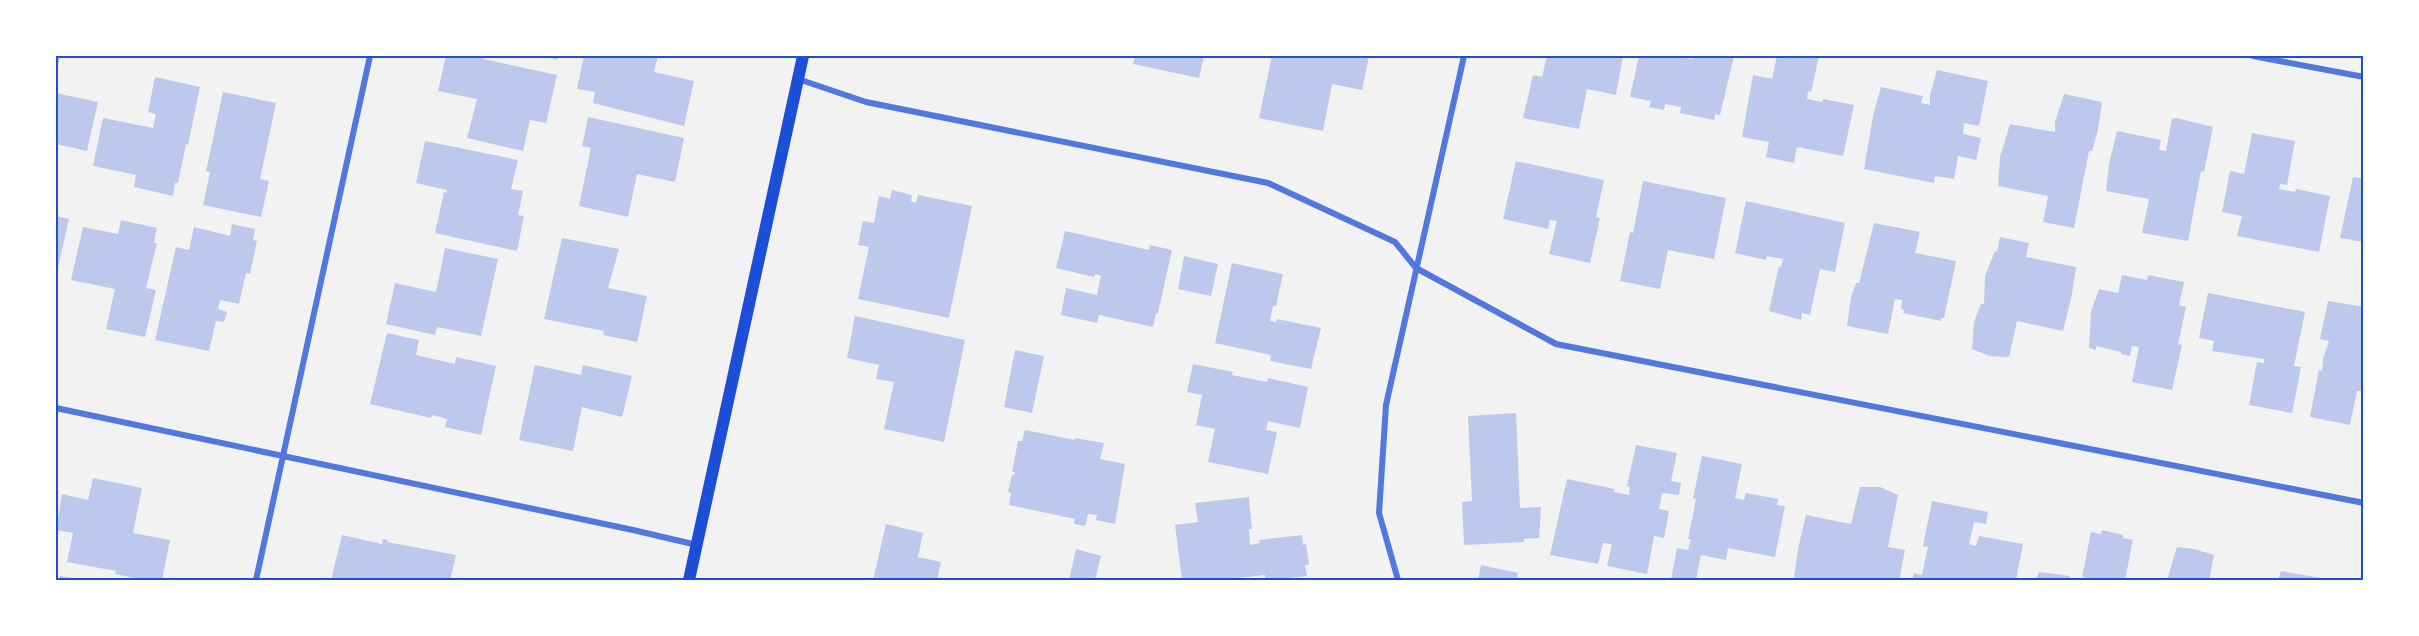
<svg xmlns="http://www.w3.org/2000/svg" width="2419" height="636" viewBox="0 0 2419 636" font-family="Quicksand,sans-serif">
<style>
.building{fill:#bdc9ec}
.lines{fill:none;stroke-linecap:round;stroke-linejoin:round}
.minor{stroke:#5277de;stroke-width:6}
.secondary{stroke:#1d4ed8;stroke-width:12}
.neatline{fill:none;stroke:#1d4ed8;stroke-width:2}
</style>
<rect width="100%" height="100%" fill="#f2f2f2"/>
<!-- building -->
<path class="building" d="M56 56H60L57 73H56Z
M446 56H484L483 59 557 75 546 123 530 120 523 151 467 138 477 99 438 91Z
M543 56H558L557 60Z
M584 56H658L654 72 694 81 684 126 593 103 595 92 577 89Z
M1135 56H1204L1199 78 1133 64Z
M1272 56H1369L1362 90 1332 84 1323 131 1259 118Z
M1547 56H1623L1616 95 1587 89 1579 129 1523 118 1533 75 1542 77Z
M1639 56H1685V58L1693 59 1694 56H1734L1720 115 1715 114 1714 120 1680 113 1681 107 1665 104 1664 110 1649 107 1651 101 1630 97Z
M1777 56H1819L1811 92 1808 91 1807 99 1822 102 1823 99 1854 105 1843 156 1797 147 1794 163 1766 157 1769 142 1742 137 1753 75 1772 79Z
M1937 70 1988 81 1979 126 1964 123 1963 134 1981 138 1976 160 1958 156 1954 179 1935 176 1934 183 1864 169 1873 116 1881 87 1923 96 1921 103 1930 105V95Z
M155 77 200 87 188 145 186 144 178 183H175L173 196 134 187 136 175 93 166 103 118 153 128 156 114 148 112Z
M223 92 276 103 260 179 269 181 261 217 203 205 210 172 206 171Z
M56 93 98 102 87 151 56 144Z
M2064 94 2102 102 2098 130 2092 151H2089L2074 228 2043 222 2048 196 1998 186 2000 157 2010 124 2055 132V122Z
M588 117 684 138 675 182 637 174 628 217 579 206 591 148 582 146Z
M2176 118 2213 127 2204 172 2201 171 2188 241 2142 233 2149 199 2106 191 2109 164 2117 131 2161 140 2159 150 2166 151 2172 119Z
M2252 133 2295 141 2287 185 2280 184 2279 189 2295 192 2296 189 2330 196 2319 252 2237 236 2242 216 2222 212 2230 171 2244 174Z
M425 141 518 160 511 189 523 191 518 215 524 216 517 251 435 233 444 192 446 193 447 190 416 183Z
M1516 161 1604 180 1596 217 1600 218 1590 263 1549 254 1557 221 1550 220 1548 229 1503 219Z
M2353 177 2364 179V242L2340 238Z
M1643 181 1726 198 1714 259 1668 250 1660 289 1620 281 1630 232 1633 233Z
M892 190 912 195 911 201 916 203 918 195 972 206 949 318 858 299 869 247 858 245 863 221 874 223 879 196 890 199Z
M1746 201 1845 223 1835 272 1820 269 1810 315 1802 313 1801 320 1769 311 1779 266 1781 267 1783 259 1767 256 1766 260 1735 253Z
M56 216 69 219 56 276Z
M121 220 157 228 154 243H157L146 288 156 290 145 337 106 329 115 289 71 280 83 227 118 234Z
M1874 223 1920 232 1915 253 1956 261 1944 318H1941V321L1903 313 1904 310 1901 309 1902 300 1895 299 1888 334 1847 326 1851 297 1856 283H1859Z
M232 224 255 229 253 240 257 241 250 274 246 273 239 304 220 300 218 309 227 312 224 322 216 321 209 351 155 340 176 247 189 250 194 227 230 236Z
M1065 231 1149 250 1150 245 1172 250 1158 313H1156L1153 327 1099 315 1097 323 1061 315 1066 288 1097 295 1101 276 1095 274 1094 277 1056 268Z
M2000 237 2029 243 2026 257 2076 267 2072 294 2063 331 2017 321 2009 357H2006L1989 356 1972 349 1974 322 1981 304H1984L1985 276 1995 251 1997 252Z
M562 238 619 249 608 288 647 296 637 342 603 335 604 331 544 319Z
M445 248 498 259 481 336 437 327 435 335 386 324 395 283 436 292Z
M1184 256 1218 264 1211 296 1178 289Z
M1232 263 1283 274 1276 306H1273L1270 321 1276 322 1277 319 1321 328 1311 369 1270 361 1271 355 1215 343Z
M2122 275 2147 280 2148 275 2184 282 2179 305 2186 307 2178 344 2182 345 2172 390 2132 382 2139 347 2132 346 2130 356 2121 354V352L2096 346V350L2089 348 2091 312 2099 289 2118 293Z
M2208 293 2305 312 2294 366 2301 367 2292 413 2249 405 2257 362 2264 363V359L2212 351 2214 341 2199 338Z
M2328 301 2364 307V391H2357L2350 425 2310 417 2319 370 2322 371 2323 359 2329 341 2320 339Z
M855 316 965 340 944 442 884 429 894 382 876 379 879 365 847 358Z
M387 333 419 340 416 355 455 364 456 357 496 366 481 435 445 427 447 419 432 415 431 418 370 404Z
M1015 350 1044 356 1032 413 1004 407Z
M1193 364 1233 372 1232 375 1267 382 1268 378 1308 387 1300 428 1268 421 1266 430 1277 432 1268 474 1208 462 1215 429 1196 425 1202 395 1187 392Z
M535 365 581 375 583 365 632 376 622 417 582 407 573 451 519 440Z
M1516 413 1520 508 1541 507 1539 538 1524 539V542L1464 545 1462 502 1472 501 1468 416Z
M1025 430 1075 440V438L1104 443 1100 459 1125 464 1115 524 1096 520 1097 515 1088 514 1085 526 1074 524 1075 519 1009 505 1011 493 1008 492 1012 475H1014L1015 472H1012L1018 441H1022Z
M1636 445 1677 453 1671 481 1681 483 1679 495 1662 493 1659 509 1669 511 1664 538 1654 536 1647 574 1607 566 1612 544 1603 543 1598 564 1550 555 1567 479 1615 489 1614 492 1629 495 1630 487 1627 486Z
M1702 456 1742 464 1735 498 1744 500 1746 493 1778 499 1777 505 1785 506 1775 557 1728 548 1726 560 1701 555 1696 580H1671L1677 548 1688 550 1691 539H1688L1696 499 1693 498Z
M93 478 142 488 133 533 170 540 162 580H145L115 574 116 571 67 562 73 533 56 530 62 494 88 500Z
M1860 487H1880L1898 495 1888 547 1905 550 1899 580H1809L1794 578 1798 549 1806 515 1851 524Z
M1249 497 1252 529H1249L1250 545 1260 543 1259 540 1302 535 1303 545 1306 544 1309 565H1305L1307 576 1269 580H1265V575L1218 580H1182L1175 525 1198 522 1195 503Z
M1932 501 1988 512 1986 524 1974 522 1969 544 1976 546 1979 536 2023 544 2016 580H1912L1914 573 1922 575 1928 547 1923 546Z
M886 524 923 533 918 557 941 562 937 580H873Z
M2102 530 2123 535V538L2133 540 2125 580H2085V577H2082L2091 532 2101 534Z
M342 535 382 544 383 539 388 540 387 542 456 555 450 580H331Z
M2177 547 2194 549 2214 555 2209 580H2167Z
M1076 549 1101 556 1095 580H1069Z
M1481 565 1518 573 1516 580H1478Z
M2281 571 2321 578 2320 580H2278Z
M2039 572 2070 576V580H2036Z
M60 576 79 579 78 580H59Z"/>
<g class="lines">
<!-- minor -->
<path class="minor" d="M2253 56 2364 77
M798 79 866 102 1268 183 1395 242 1416 268 1556 344 2364 503
M56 408 633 530 697 545
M256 580 370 56
M1398 580 1379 513 1386 405 1464 56"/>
<!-- secondary -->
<path class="secondary" d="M689 580 803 56"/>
</g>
<!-- border -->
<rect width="2419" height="636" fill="none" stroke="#ffffff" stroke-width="114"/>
<rect x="57" y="57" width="2305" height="522" class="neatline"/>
</svg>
